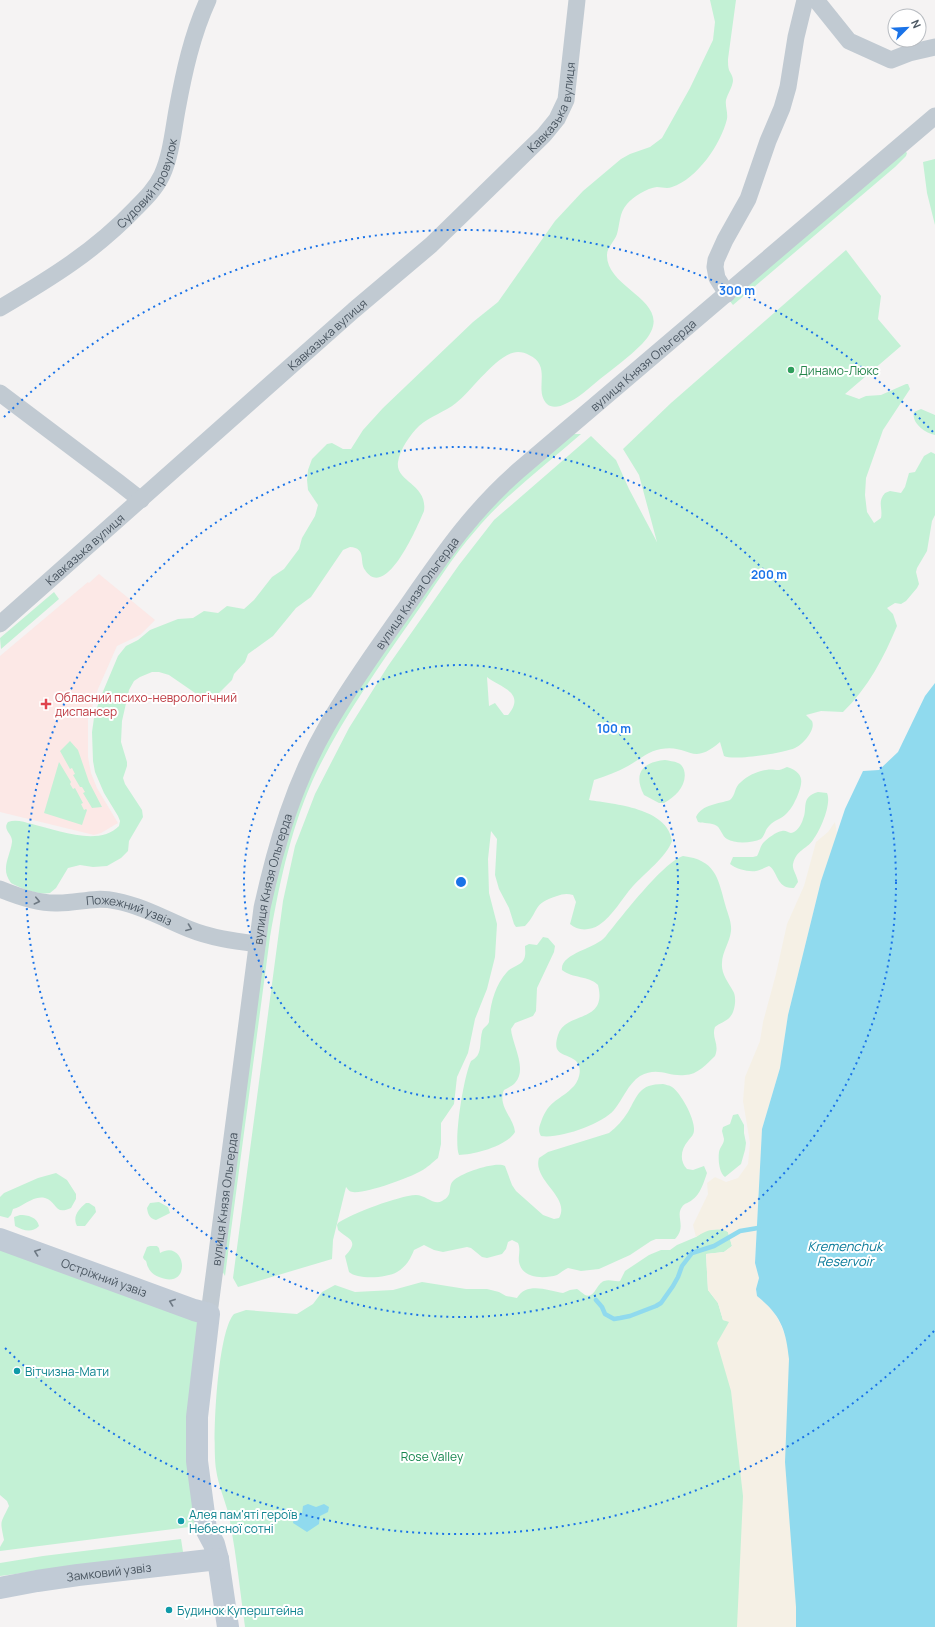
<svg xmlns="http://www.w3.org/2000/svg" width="935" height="1627" viewBox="0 0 935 1627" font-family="Manrope,sans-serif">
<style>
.medical{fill:#fce8e6}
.green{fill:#c3f1d5;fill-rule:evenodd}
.sand{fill:#f5f0e5}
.water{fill:#90daee}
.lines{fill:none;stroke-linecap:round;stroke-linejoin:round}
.stream{stroke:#90daee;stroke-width:4.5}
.street{stroke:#c1cad2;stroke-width:17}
.secondary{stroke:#c1cbd6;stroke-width:22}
.oneway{stroke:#6e7983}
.oneway2{stroke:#6e7984}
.ring{fill:none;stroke:#1a73e8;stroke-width:2;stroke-dasharray:2 4}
.leisure-dot{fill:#2e9e5b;stroke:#fff;stroke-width:1.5}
.health-dot{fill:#e0444e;stroke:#fff;stroke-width:1.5}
.culture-dot{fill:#0f9aa8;stroke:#fff;stroke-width:1.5}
.labels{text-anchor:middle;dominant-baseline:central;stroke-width:4;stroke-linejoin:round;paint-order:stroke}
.street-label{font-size:12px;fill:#4a5661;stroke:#fff}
.leisure-label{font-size:12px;fill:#27864d;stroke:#fff;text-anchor:start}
.health-label{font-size:12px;fill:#be3a42;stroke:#fff;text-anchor:start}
.culture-label{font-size:12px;fill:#0d838f;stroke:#fff;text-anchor:start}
.park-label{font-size:12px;fill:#17864f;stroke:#fff}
.water-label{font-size:13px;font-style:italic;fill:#0c7c9b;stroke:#fff}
.centre{fill:#1a73e8;stroke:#fff;stroke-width:2}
.ring-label{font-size:12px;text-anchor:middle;font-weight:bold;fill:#1a73e8;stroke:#fff;stroke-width:4;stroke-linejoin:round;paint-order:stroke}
</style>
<rect width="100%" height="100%" fill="#f5f3f3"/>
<!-- medical -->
<path class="medical" d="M99 574 155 620 140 635 117 646 98 689 88 719V757L91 773 97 788 118 823 101 833 94 835 0 812V656L88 582 89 583Z"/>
<!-- green -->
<path class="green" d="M710 0H736L728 59C728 63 728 67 729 70 731 74 733 76 733 81 732 88 728 93 726 100 725 106 728 112 727 119 721 144 697 179 672 187 667 189 662 187 657 187 647 188 633 197 627 204 619 213 620 224 617 234 615 241 607 247 607 255 606 291 682 302 642 344 629 357 614 368 600 379 589 388 578 399 565 404 560 407 551 408 547 404 533 390 553 366 529 355 526 353 522 352 518 352 498 352 472 391 456 403 445 412 430 416 419 426 410 435 400 449 398 462 395 482 428 484 424 511 418 525 386 602 365 570 359 562 367 548 350 547L343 550 311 597 296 608 273 636 248 654 245 662 234 674 232 680 219 693 214 696 207 698 198 695 169 675 159 672H152L140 677 134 681 129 690 122 721 121 742 127 762V766L123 778 125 784 142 810 143 817 129 841 128 851 121 858 107 866 93 867 80 865 68 868 56 888 50 893C38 895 22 889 11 883 0 869 10 857 12 842 13 834 2 830 8 822 16 819 24 822 32 824 57 830 99 847 119 826L120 821 118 816 104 793 95 772 93 761 92 732 94 718 99 701 118 656 126 646 138 640 150 630 178 619 193 618 204 611 218 613 227 606 244 609 254 600 272 577 284 569 299 549 302 538 315 516 318 505 308 490 307 480 308 470 312 459 327 444 332 443 343 449H351L363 430 383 408 473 322 498 302 555 221 583 191 621 159 630 154 650 147 662 138 690 88 713 40 715 22Z
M905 151 907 153 906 156 895 167 733 305 729 300Z
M935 159V225L927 193 923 162Z
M846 250 881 296 878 319 901 346 845 394 859 399 866 396 881 395 906 384H908L910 389 883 430 866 478 865 495 867 512 874 523 881 518C883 508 877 502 885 493L890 491 901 493 905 487 909 473 915 472 924 456 931 452 935 454V515L932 521 927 551 917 568 916 572 919 584 917 588 906 601 901 604 895 603 887 608 893 614 897 626C884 657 868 688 843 712L821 711 806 715 812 721C816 730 803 744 795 748 784 753 733 761 724 756L720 742C691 767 690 744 661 749 648 751 639 760 628 766 617 772 606 776 594 780L589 800C614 804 668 808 672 841 667 856 644 874 633 886 622 898 613 916 599 925 590 931 577 931 570 924L576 902 573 895C567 893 562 894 557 896 531 904 540 911 525 926L516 927 514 924 509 908 499 889 495 875 497 839 491 831 488 859 489 893 497 924 495 957 487 989 475 1019 468 1053 457 1077 454 1104 441 1123V1144L438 1158C433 1162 427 1168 421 1171 409 1178 365 1194 353 1192 349 1192 348 1189 346 1187L333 1240 332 1259 238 1287 233 1278 283 901 295 846 315 794 349 728 388 666 459 565 494 520 591 436 616 460 629 489 657 542 639 475 623 449 671 403ZM487 677C499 687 527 692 508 715H504L495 703 489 706Z
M921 409 935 415V435C925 433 911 423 914 412Z
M571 434H581C546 465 506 494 476 530 452 557 433 589 412 619 379 666 343 718 317 771 292 823 280 880 270 937L225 1276 221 1269 271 897 289 829 315 763 343 712 456 546 502 494Z
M54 592 59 599 1 649 0 638Z
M70 741 78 750 89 782 102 807 92 808 83 793 85 792 82 787H80L73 775 75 774 72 768 70 769 60 751Z
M665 760C669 761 674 761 678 763 681 764 683 767 684 770 688 784 676 797 664 803H659L644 795C633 774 642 762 665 760Z
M59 762 71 782 70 784 73 789 75 788 83 803 81 804 84 810 86 809 87 810 82 825 44 813Z
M787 767C805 773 803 782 797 797 794 803 792 808 787 813 782 819 774 820 769 826 765 830 765 835 761 839 752 843 735 844 727 839 722 836 721 829 717 826 711 822 704 824 698 822L696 817C702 804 719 804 730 800 736 795 734 787 741 782 747 776 758 771 766 770 777 768 775 773 787 767Z
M818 792 827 793C832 804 820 831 813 840 806 850 797 849 793 864 792 870 797 875 798 882L794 888C776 889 778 871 769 866 764 868 761 870 756 871 748 872 736 869 730 864L733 857H753L757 856C760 851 760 846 764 842 768 838 776 832 782 831 786 830 788 833 791 833 796 833 802 824 803 819 808 809 800 797 818 792Z
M683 856C715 860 718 877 725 904 727 912 732 922 731 931 730 942 722 952 722 963 721 974 728 982 733 991 737 997 735 1012 730 1017 726 1022 719 1023 715 1027 711 1038 720 1044 715 1056 707 1064 697 1075 685 1075 668 1077 658 1066 640 1076 628 1084 623 1099 614 1110 602 1124 560 1139 541 1136 538 1131 539 1127 541 1122 549 1099 560 1101 574 1086 579 1080 583 1068 576 1061 566 1052 551 1057 558 1035 565 1011 608 1024 598 985 588 975 573 979 562 970 560 953 596 949 606 936 620 919 663 862 683 856Z
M543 937 548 938 555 946 554 952 537 988 536 1011 533 1016 515 1023 511 1029C512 1044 528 1069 515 1083 512 1086 508 1088 504 1090 497 1106 514 1118 515 1132 507 1146 474 1155 459 1155 453 1141 464 1075 471 1061 483 1055 479 1044 482 1032 483 1027 487 1027 489 1022 490 1005 495 985 507 972 512 966 521 966 524 959 526 955 525 950 525 946L529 944 537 945Z
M663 1084C666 1085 669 1085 672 1087 681 1093 695 1119 694 1130 694 1135 691 1137 688 1141 681 1149 679 1161 687 1169L693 1170 704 1166 707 1173C704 1182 700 1195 692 1200 689 1203 684 1203 682 1207 675 1216 687 1227 675 1239H656L651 1241 630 1255 599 1269 581 1271 568 1268C563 1270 561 1273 557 1275 544 1279 522 1279 519 1262 518 1255 521 1250 518 1243L512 1240 508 1242 506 1249 502 1254 487 1258 482 1257 471 1248 467 1247 443 1252 434 1250 424 1245 414 1250C411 1258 406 1267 397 1272 387 1278 358 1280 349 1272L345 1256C360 1240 349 1240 338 1230L337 1225 338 1223C353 1213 398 1196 416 1195 426 1195 434 1206 442 1201 454 1195 447 1188 453 1181 461 1173 496 1161 505 1166L512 1185 516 1191 543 1215 554 1219 559 1218C571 1197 532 1180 539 1158L548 1152 609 1133C617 1127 623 1120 628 1112 638 1095 639 1084 663 1084Z
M738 1114 744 1125V1133L746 1143 745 1150 741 1164 725 1177C719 1173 718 1159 719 1152 720 1147 724 1144 724 1139L722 1131 723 1127 730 1124 733 1115Z
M56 1173 67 1180 76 1194V1199L71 1208C54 1216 57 1201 45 1198 33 1195 23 1207 13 1209L11 1215 8 1218 0 1216V1197L4 1193 38 1178Z
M159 1202 168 1207 170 1213 156 1220C149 1218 148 1214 147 1208L150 1203Z
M86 1203H89L95 1207 96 1212 85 1226H77C72 1216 79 1209 86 1203Z
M20 1215C28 1215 37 1217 39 1226 31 1234 23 1230 15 1226L14 1217Z
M724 1229 728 1232 732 1246 724 1252 706 1254 708 1290 718 1303 723 1320 730 1321 791 1627H245C240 1590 236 1552 229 1516 225 1500 218 1485 216 1469 212 1443 217 1332 234 1314L246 1310 297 1314 313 1304 322 1292 335 1285 355 1292 393 1290 422 1282 466 1289H487L499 1292 506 1296 517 1298C527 1281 549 1291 563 1293L570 1290 577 1289C579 1290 582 1293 585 1295 595 1299 596 1284 604 1281 610 1279 615 1282 620 1281L625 1271 649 1255 661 1250H670L677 1245 696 1237 706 1230Z
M0 1245 201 1318 197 1526 0 1551V1547L4 1540C0 1519 0 1525 9 1506L7 1501 0 1495Z
M150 1246H157L159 1248 160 1253C186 1238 193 1291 159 1277 154 1275 150 1272 148 1267 147 1266 147 1263 146 1261 145 1260 143 1259 143 1257L147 1247Z
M181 1539 183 1552 0 1576V1563L43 1556Z"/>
<!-- sand -->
<path class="sand" d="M835 822 837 834 821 881 788 1015 780 1068 762 1129 755 1263 759 1278 756 1289 757 1296C771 1307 778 1316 784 1333L800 1335 822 1627H737L743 1496 731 1391 717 1343 729 1322 723 1320 718 1303 708 1290 706 1254 724 1252 732 1246 728 1232C717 1226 705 1231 696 1237L693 1225 708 1194 707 1183 715 1177 726 1182 738 1178 748 1164 750 1143 743 1101 745 1077 760 1041 763 1022 776 974 787 924 804 886 816 842 828 832Z"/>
<!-- water -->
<path class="water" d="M935 683V1627H796V1607L785 1462 789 1359C786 1330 781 1315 757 1296L756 1289 759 1278 755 1263 762 1129 780 1068 788 1015 821 881 845 809 863 771 879 770 898 752 925 696Z
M308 1504 316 1507 324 1504 329 1507 328 1512 320 1516 319 1524 307 1532 293 1523 294 1517 302 1514 303 1506Z"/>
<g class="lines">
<!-- stream -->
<path class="stream" d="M596 1300 602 1307 605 1314 614 1319 620 1318 630 1316 656 1306 661 1303 673 1286 678 1277 682 1266 692 1253 714 1246 740 1231 758 1228"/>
<!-- street -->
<g class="street">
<path d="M816 0 849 41 891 60 909 53 935 47"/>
<path d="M727 294 717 278 715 267 716 260 725 240 748 199 768 141 782 108 788 87 796 37 805 0"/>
<path id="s1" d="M0 308C51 278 95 251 136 208 146 198 156 188 162 175 171 155 173 132 177 110 184 72 192 35 208 0"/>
<path d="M0 393 118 482 141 500"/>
<path id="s2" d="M0 624 354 310 431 245 544 135 557 119 566 100 577 0"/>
<path id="s3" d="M0 889C17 896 36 903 55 903 77 904 93 896 116 901 142 906 165 919 189 929 211 938 234 941 257 944"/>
<path id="s4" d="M209 1314 262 908C276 844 294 783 327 726 349 687 376 650 402 613 439 560 469 514 518 471L935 116"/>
</g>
<!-- secondary -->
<g class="secondary">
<path id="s5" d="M0 1239 194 1310 209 1314 197 1417V1461L206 1529 214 1544 218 1559 228 1627"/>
<path id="s6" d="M0 1588 37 1581 78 1575 218 1559"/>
</g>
</g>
<!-- one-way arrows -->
<defs><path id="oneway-chevron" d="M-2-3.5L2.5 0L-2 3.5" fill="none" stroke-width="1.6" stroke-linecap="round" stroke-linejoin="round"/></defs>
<g class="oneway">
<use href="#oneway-chevron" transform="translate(37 901) rotate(13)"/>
<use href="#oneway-chevron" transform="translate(189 928) rotate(21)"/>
</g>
<g class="oneway2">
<use href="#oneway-chevron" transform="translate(37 1252) rotate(-160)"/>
<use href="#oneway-chevron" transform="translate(172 1302) rotate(-160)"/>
</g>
<!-- distance rings -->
<g class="ring">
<circle cx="461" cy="882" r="217"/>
<circle cx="461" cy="882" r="435"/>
<path d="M934 1331A652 652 0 0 1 4 1347M4 417A652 652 0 0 1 934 433"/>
</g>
<!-- markers -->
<circle class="leisure-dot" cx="791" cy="370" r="4"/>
<path class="health-dot" d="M44 698h4v4h4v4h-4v4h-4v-4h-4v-4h4z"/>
<g class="culture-dot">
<circle cx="17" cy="1371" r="4"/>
<circle cx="181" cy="1521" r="4"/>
<circle cx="169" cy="1610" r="4"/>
</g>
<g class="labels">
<!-- street labels -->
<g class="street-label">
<text stroke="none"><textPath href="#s2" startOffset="761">Кавказька вулиця</textPath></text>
<text stroke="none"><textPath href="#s1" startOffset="197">Судовий провулок</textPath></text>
<text stroke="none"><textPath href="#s2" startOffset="437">Кавказька вулиця</textPath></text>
<text stroke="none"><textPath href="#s4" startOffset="1087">вулиця Князя Ольгерда</textPath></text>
<text stroke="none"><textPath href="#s2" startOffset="113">Кавказька вулиця</textPath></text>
<text stroke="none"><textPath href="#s4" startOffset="764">вулиця Князя Ольгерда</textPath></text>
<text stroke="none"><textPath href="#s4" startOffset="440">вулиця Князя Ольгерда</textPath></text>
<text stroke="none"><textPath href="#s3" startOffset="133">Пожежний узвіз</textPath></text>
<text stroke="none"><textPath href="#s4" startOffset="116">вулиця Князя Ольгерда</textPath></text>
<text stroke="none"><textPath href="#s5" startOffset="111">Остріжний узвіз</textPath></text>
<text stroke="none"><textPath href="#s6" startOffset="110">Замковий узвіз</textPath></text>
</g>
<!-- leisure labels -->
<g class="leisure-label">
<text x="799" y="370">Динамо-Люкс</text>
</g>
<!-- health labels -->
<g class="health-label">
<text x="55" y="697">Обласний психо-неврологічний<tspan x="55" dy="14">диспансер</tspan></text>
</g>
<!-- culture labels -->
<g class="culture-label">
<text x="25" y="1371">Вітчизна-Мати</text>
<text x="189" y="1514">Алея пам'яті героїв<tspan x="189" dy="14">Небесної сотні</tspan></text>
<text x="177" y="1610">Будинок Куперштейна</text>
</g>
<!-- park labels -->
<g class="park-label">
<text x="432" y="1456">Rose Valley</text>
</g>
<!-- water labels -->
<g class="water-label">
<text x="845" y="1246">Kremenchuk<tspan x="845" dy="15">Reservoir</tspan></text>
</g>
</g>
<circle cx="461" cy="882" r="6" class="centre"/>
<g class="ring-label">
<text x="737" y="295">300 m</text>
<text x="769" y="579">200 m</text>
<text x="614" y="733">100 m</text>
</g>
<!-- north arrow -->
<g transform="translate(907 28) rotate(66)"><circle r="19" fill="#ffffff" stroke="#b7bbc0"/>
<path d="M0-3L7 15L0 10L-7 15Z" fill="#1a73e8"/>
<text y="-6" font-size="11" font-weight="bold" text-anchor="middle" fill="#4a5661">N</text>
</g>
</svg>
